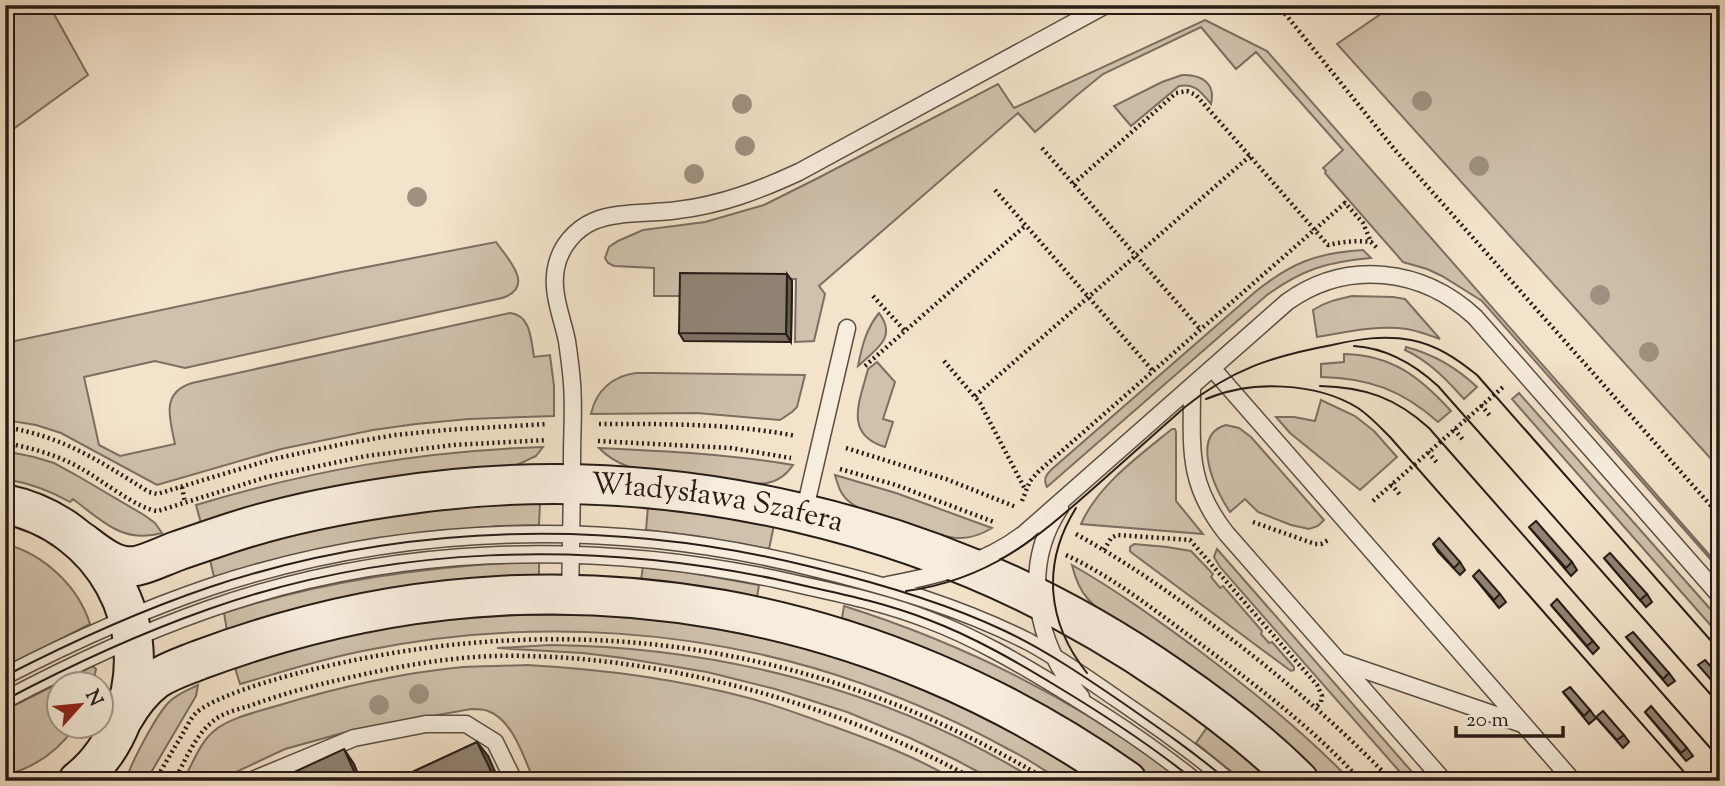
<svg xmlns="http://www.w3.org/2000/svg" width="1725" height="786" viewBox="0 0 1725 786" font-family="'Sorts Mill Goudy',serif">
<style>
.green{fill:#d0c1ac;stroke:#7c6e62;stroke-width:2}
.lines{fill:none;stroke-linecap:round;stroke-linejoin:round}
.lane-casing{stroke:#5a4e44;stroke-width:19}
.secondary-casing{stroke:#271c17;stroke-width:42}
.path{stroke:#271c17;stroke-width:4.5;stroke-dasharray:2 3.5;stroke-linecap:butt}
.lane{stroke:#f7eddd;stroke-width:16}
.secondary{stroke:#f7eddd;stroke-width:38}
.tram{stroke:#271c17;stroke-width:2}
.tree{fill:#9f9180}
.wall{fill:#7d7164;stroke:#271c17;stroke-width:2}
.shaded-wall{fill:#665c51;stroke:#271c17;stroke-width:2}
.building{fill:#918374;stroke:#271c17;stroke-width:2}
.labels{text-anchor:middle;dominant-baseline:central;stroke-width:7;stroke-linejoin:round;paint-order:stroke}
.street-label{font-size:30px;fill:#271c17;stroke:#f7eddd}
</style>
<rect width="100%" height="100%" fill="#f3e3ca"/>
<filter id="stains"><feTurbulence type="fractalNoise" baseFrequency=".00286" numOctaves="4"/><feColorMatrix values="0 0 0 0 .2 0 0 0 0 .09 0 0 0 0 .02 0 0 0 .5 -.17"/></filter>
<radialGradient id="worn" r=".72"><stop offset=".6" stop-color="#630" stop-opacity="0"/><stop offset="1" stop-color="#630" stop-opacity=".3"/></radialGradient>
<!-- green -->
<path class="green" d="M5 5H49L88 75 5 135Z
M1394 5H1720V469L1337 44Z
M1205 20 1267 51 1720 567V570L1482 301 1442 276 1427 269 1403 262 1325 173 1326 171 1323 168 1343 150 1256 52 1236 69 1201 27 1103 74 1076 96 1035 132 1018 113 819 286 825 294 814 341 795 342 796 279 682 278V296H654V268L614 266 608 263 605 258 609 247 618 241 643 230 705 222 764 205 818 178 998 84 1014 108Z
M1182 75C1201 74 1216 83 1211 104 1201 92 1195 83 1179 86L1131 126 1114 106 1162 82Z
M496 242C508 259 536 287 502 298L185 368 155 361 84 377 99 445 120 456 175 444C170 419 160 393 192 383L510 313C531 315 531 340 534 357L550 355 554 386V416L469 419 416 424 373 430 281 449 157 485 61 433 36 425 5 420V343L341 272Z
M1363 250 1371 258C1327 262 1303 269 1267 295L1047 487C1043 479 1046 475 1052 469L1255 292C1291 263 1316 253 1363 250Z
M1352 296 1393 297 1405 299 1440 339C1429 335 1418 331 1407 329 1376 325 1347 332 1317 337L1313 310C1325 302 1338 299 1352 296Z
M879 313C898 338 875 350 858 366 862 346 866 329 879 313Z
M1406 347C1433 354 1457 368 1477 387L1464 399C1447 380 1429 361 1405 350Z
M1344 354C1392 355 1420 377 1451 411L1438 422C1402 390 1369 378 1321 377V364L1344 362Z
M877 362 895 382 883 419 893 422 885 447C843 434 860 401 868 369Z
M636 373H655L805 375 797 407 792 412 780 420 697 413 591 414C596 390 613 376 636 373Z
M1519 393 1720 620V636L1512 399Z
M1321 400 1355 416 1374 431 1397 457 1360 490 1290 433 1276 417H1294L1315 421Z
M1226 425 1239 428 1251 437 1324 520 1318 526 1309 529 1291 525 1258 512 1245 499 1230 512C1216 492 1189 435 1226 425Z
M1172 429H1175L1176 432V501L1203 534 1081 524C1098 485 1140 455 1172 429Z
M543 447 536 456 517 465 416 474 337 487 201 523 196 505C313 470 421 451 543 447Z
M599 448C664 451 729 454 793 465 787 474 779 481 767 483 743 486 711 476 686 473 667 471 645 472 627 466 616 462 607 456 599 448Z
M5 451 34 457 54 463 76 475 144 515 155 523 162 533C123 544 102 521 73 499L70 502C49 490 29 483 5 479Z
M835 475 896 493 992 528C982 534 972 538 961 538 945 539 863 513 851 503 841 496 838 486 835 475Z
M540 502 539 525 497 526 366 540 286 557 214 577 210 560C250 547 291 534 333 525 401 512 470 506 540 502Z
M648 506 704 513 774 525 769 549 696 536 646 530Z
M5 544C44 554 78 586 90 624L5 668Z
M1134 544 1167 547 1191 551 1213 574 1211 577 1220 588 1223 586 1262 631 1261 634 1269 643 1272 642 1294 667V670L1291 671 1132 553 1130 551V547Z
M1217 549 1420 781 1407 780 1220 567 1214 557Z
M522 562H539V576C475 578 409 584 346 597 306 606 267 619 227 631L224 613C321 581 421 567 522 562Z
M1072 565C1116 590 1156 619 1197 649 1251 690 1304 732 1351 781H1325C1275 731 1217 687 1159 646 1137 631 1105 619 1088 599 1079 589 1075 578 1072 565Z
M643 566 668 569 759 585 757 597 698 586 641 580Z
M844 606C967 645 1081 702 1183 781H1157L1077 725 1011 687 925 648 842 618Z
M520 615H598L685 623 726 629 798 645 917 685 999 724 1094 781C1085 781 1072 783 1063 781 1057 779 1050 773 1044 770 1032 762 1020 755 1008 749 961 723 913 702 863 684 706 628 531 617 368 650 324 658 282 672 240 684L235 668C290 649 349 632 407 624 445 619 482 617 520 615Z
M551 645C721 647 892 691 1037 781H995L956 760 910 738 847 712 775 689 707 672 623 658 583 653 497 648Z
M527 665C602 669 677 679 749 698 778 706 807 717 835 727 877 742 918 758 957 781H534C524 758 513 720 488 711 483 709 476 709 471 709L350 731 285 749 217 781H183C192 765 200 742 214 731 227 719 256 712 273 707 335 688 399 673 463 667 484 666 506 666 527 665Z
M91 667H94L96 669 93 684H60V726L75 727C58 751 34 768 5 775V710Z
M198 685 196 696 146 781H126C130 764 157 714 169 702 177 694 188 690 198 685Z
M1208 726 1271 781H1243L1196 743Z"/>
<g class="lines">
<!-- lane casing -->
<g class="lane-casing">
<path id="lane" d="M1212 368 1573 781
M1192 386C1192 447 1186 482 1226 533L1444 781
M1060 508C1020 568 1036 645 1081 697
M804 513 847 328
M887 585C936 576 985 564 1025 533L1287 302C1347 259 1422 268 1475 317L1720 596
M570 595C571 549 572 503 572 457 572 433 574 408 572 383 571 369 569 355 567 341 562 317 551 292 556 268 560 247 575 229 594 221 617 211 653 214 678 210 721 205 760 190 799 172L1106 5
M1341 662 1522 724
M5 676C71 642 139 611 210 587 406 522 618 518 818 569 891 587 962 608 1029 642 1060 659 1088 679 1117 699 1155 725 1193 751 1228 781
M5 700C71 665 138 634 209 609 390 545 588 540 775 579 826 591 879 600 929 620 974 637 1017 662 1058 687 1106 716 1152 746 1195 781
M250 781 354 738 426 724H466L495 742 514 781"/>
</g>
<!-- secondary casing -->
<g class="secondary-casing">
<g id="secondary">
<path d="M5 504C103 524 160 626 122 720 113 743 98 765 78 781"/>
<path id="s1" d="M82 542C98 554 115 569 136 566 150 563 163 556 177 551 194 545 212 539 230 533 282 516 336 505 390 497 661 454 947 521 1172 678 1217 709 1261 743 1299 781"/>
<path d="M124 717C132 703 142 690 155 680 168 671 184 666 199 660 226 650 253 641 281 633 573 548 880 606 1127 781"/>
</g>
</g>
<!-- path -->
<path class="path" d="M1278 5 1395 150 1720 516
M1042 148 1200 329
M1073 184 1176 93 1187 91 1196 95 1328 245C1342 242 1356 240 1371 242L1378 249
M995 190 1153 371
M873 296 905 331
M944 361 980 403 1025 489
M865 366 1025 226
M975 396 1250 156
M1481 405 1491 417
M599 424C665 424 730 423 796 436
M5 427C65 437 99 461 149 492L157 494 273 459 343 444 395 435 445 430 547 424
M1454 429 1464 441
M598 441 731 448 791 458
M5 443C32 448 58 455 82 469 100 479 139 510 158 511L267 477 366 456 453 445 547 440
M846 448 946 479 1016 507
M1428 452 1438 464
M840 469 896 485 994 522
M1391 484 1401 496
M182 487 185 503
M1022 501 1030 481 1039 471 1345 203 1363 223 1371 242
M1373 501 1503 387
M1253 522 1315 544H1321L1330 539
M1076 534C1124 561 1167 590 1210 623 1275 671 1336 723 1392 781
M1104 550 1111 538 1117 535 1190 540 1317 685 1322 696 1321 702 1316 707
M1066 555C1113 577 1153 609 1195 640 1253 683 1312 727 1361 781
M155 781C164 765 173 750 182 735 186 728 190 719 196 713 219 692 304 671 336 664 589 608 827 647 1049 781
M174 781C184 763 195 736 211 723 221 713 236 710 249 706 274 697 300 689 326 683 380 670 437 658 493 656 652 652 839 703 977 781"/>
<!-- lane -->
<use href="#lane" class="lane"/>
<!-- secondary -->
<use href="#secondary" class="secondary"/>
<!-- tram -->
<path class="tram" d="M1354 346C1387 348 1414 364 1438 386L1720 705
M1320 386C1365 387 1396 398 1429 428L1720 759
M1206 399C1251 380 1316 382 1358 408 1370 416 1380 427 1390 437L1692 781
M1076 508C1041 564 1047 623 1087 673
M906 591C989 580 1036 539 1096 486 1126 459 1156 433 1185 407 1232 369 1273 356 1332 345 1358 339 1384 335 1411 340 1437 345 1457 359 1477 375L1720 651
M5 676C71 642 139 611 210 587 404 522 614 518 812 567 878 583 944 602 1005 631 1047 651 1085 677 1123 703 1159 728 1195 753 1228 781
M5 700C71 665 138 634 209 609 390 545 588 540 775 579 826 591 879 600 929 620 974 637 1017 662 1058 687 1106 716 1152 746 1195 781"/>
</g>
<!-- trees -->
<g class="tree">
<circle cx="1422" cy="101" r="10"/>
<circle cx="742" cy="104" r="10"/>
<circle cx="745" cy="146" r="10"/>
<circle cx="1479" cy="166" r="10"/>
<circle cx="694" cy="174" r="10"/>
<circle cx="417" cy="197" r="10"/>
<circle cx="1600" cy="295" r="10"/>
<circle cx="1649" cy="352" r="10"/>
<circle cx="419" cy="694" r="10"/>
<circle cx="379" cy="705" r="10"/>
</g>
<!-- wall -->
<path class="wall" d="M787 274 792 281 791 342 684 341 679 333Z
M1529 527 1572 562 1577 570 1571 576Z
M1433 544 1460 562 1465 570 1460 575 1438 552Z
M1604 558 1647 594 1652 602 1646 607Z
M1473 576 1500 594 1506 602 1499 608Z
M1551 605 1593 641 1599 648 1593 654Z
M1626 637 1669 673 1675 681 1668 686Z
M1563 692 1590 710 1596 718 1589 724Z
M1645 712 1687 748 1693 756 1686 761Z
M1596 717 1624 735 1629 742 1623 748 1602 724Z
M477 742 488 756 499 781H393Z"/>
<!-- shaded-wall -->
<path class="shaded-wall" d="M787 274 792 281 791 342 786 334Z
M477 742 488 756 499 781 491 771Z
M344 749 354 764 361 781H358L357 778Z"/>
<!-- building -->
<path class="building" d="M680 273 787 274 786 334 679 333Z
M1536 521 1572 562 1566 568 1529 527Z
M1439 538 1460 562 1454 568 1433 544Z
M1610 553 1647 594 1640 600 1604 558Z
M1479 570 1500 594 1494 600 1473 576Z
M1557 599 1593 641 1587 646 1551 605Z
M1633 632 1669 673 1663 679 1626 637Z
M1705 660 1720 677V690L1698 665Z
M1570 687 1590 710 1584 716 1563 692Z
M1651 706 1687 748 1681 753 1645 712Z
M1603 711 1624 735 1617 740 1596 717Z
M477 742 491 771 469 781H393Z
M344 749 357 778 351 781H275Z"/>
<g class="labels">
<!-- street labels -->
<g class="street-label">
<text stroke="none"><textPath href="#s1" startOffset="654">Władysława Szafera</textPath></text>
</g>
</g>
<!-- margin -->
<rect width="1725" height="786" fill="none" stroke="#f3e3ca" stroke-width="28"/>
<rect x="7" y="7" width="1711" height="772" fill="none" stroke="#271c17" stroke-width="3.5"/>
<rect x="14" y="14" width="1697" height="758" fill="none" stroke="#271c17" stroke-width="2"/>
<!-- north arrow -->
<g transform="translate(80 705) rotate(63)"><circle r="33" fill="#f7eddd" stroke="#a4998e" stroke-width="2"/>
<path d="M0-5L12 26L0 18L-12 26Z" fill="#8f2418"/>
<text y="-10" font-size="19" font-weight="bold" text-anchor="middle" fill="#271c17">N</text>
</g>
<!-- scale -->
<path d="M1456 726v10h107v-10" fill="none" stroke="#271c17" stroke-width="3.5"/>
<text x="1466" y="726" font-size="21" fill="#271c17" stroke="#f7eddd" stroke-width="5" paint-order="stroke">20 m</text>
<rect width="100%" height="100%" filter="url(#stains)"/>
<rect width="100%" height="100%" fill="url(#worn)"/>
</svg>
